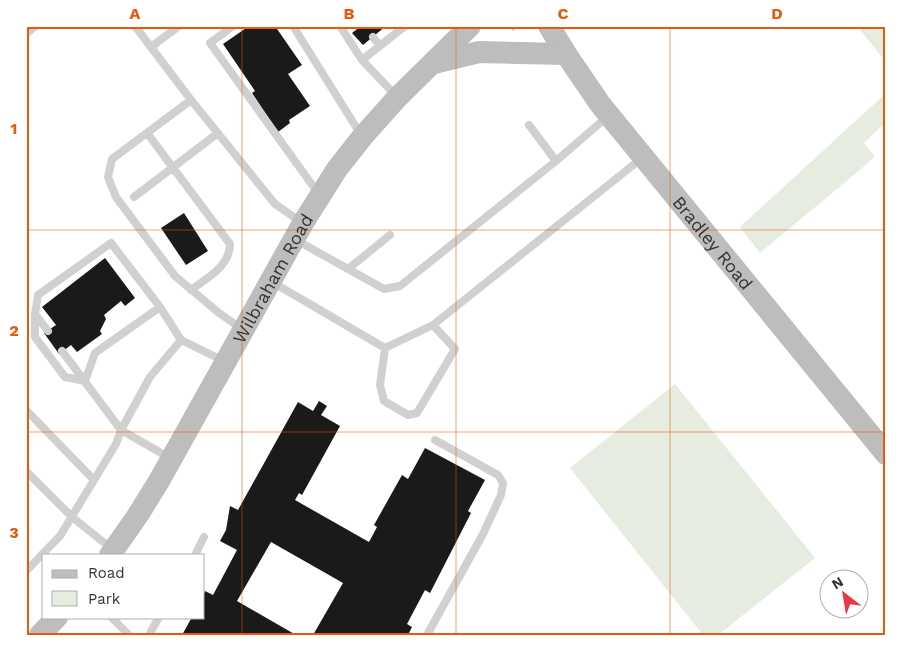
<svg xmlns="http://www.w3.org/2000/svg" width="912" height="661" viewBox="0 0 912 661" font-family="'Work Sans',sans-serif">
<style>
.green{fill:#e6ecdf}
.building{fill:#1a1a1a}
.lines{fill:none;stroke-linecap:round;stroke-linejoin:round}
.path{stroke:#cdcdcd;stroke-width:3;stroke-dasharray:2.5 2.5;stroke-linecap:butt}
.service{stroke:#d0d0d0;stroke-width:8}
.secondary{stroke:#bdbdbd;stroke-width:22}
.grid{fill:none;stroke:#e8590c;stroke-width:1;stroke-opacity:0.55}
.labels{text-anchor:middle;dominant-baseline:central;stroke-width:5;stroke-linejoin:round;paint-order:stroke}
.street-label{font-size:18px;fill:#333;stroke:#fff}
.neatline{fill:none;stroke:#e8590c;stroke-width:2}
.grid-label{font-size:16px;text-anchor:middle;font-weight:bold;fill:#e8590c}
</style>
<rect width="100%" height="100%" fill="#fff"/>
<!-- green -->
<path class="green" d="M857 26H886V62Z
M886 93V122L864 143 875 156 860 170 760 253 740 227Z
M675 384 815 558 718 635H703L570 468Z"/>
<!-- building -->
<path class="building" d="M249 26H275L302 65 288 74 310 106 289 120 290 123 278 132 252 93 255 91 223 44Z
M361 26H386L363 45 352 33Z
M184 213 208 251 186 265 161 228Z
M105 258 135 298 125 306 121 301 104 315 106 319 100 331 102 334 77 352 71 345 59 354 44 333 56 325 42 307Z
M319 401 327 406 321 415 340 426 302 495 299 493 295 500 369 542 377 527 374 525 402 475 408 479 425 448 485 480 468 511 471 513 430 593 425 590 407 624 412 627 408 635H313L343 583 271 542 237 601 296 635H182L192 617H204V594L205 591 213 595 237 550 220 541 226 530 230 506 238 510 298 402 313 411Z"/>
<g class="lines">
<!-- path -->
<path class="path" d="M509 26 512 30 519 26"/>
<!-- service -->
<path class="service" d="M135 26 191 100 275 204 301 222
M233 26 210 43 318 193
M293 26 361 135
M340 26 362 60 405 26
M26 34 36 26
M373 37 380 46
M151 47 179 26
M362 60 397 97
M191 100 112 159 108 177 116 197 175 276 219 313 242 329
M529 125 556 161
M147 133 230 244C230 266 207 278 191 290
M134 197 218 133
M296 240 384 289 400 286 556 161 608 116
M348 269 390 235
M272 282 385 348
M35 314 48 331
M385 348 433 325 642 158
M385 348 380 385 384 401 408 415 417 413 455 349 433 325
M62 351 121 430 170 458
M85 381 65 377 35 337V314L38 295 111 243 160 307 181 340 224 361
M85 381 95 353 160 307
M26 410 94 480
M26 471 72 517 112 549
M195 555 204 537
M26 571 60 536 116 444 121 430 150 377 181 340
M111 617 129 635
M149 635 159 617
M427 635 483 534 501 495 503 483 498 475 435 440"/>
<!-- secondary -->
<g class="secondary">
<path id="s1" d="M549 26 566 54 600 104 886 454"/>
<path d="M434 63 479 52 566 54"/>
<path id="s2" d="M110 555 138 515 159 481 303 223 337 169 363 136 397 98 470 26"/>
<path d="M40 635 57 617"/>
</g>
</g>
<!-- grid -->
<path class="grid" d="M242 26V635M456 26V635M670 26V635M26 230H886M26 432H886"/>
<g class="labels">
<!-- street labels -->
<g class="street-label">
<text stroke="none"><textPath href="#s1" startOffset="272">Bradley Road</textPath></text>
<text stroke="none"><textPath href="#s2" startOffset="321">Wilbraham Road</textPath></text>
</g>
</g>
<!-- border -->
<rect width="912" height="661" fill="none" stroke="#ffffff" stroke-width="55"/>
<!-- legend -->
<rect x="42" y="554" width="162" height="65" fill="#ffffff" stroke="#adadad"/>
<rect x="52" y="570" width="25" height="8" fill="#bdbdbd" stroke="#adadad"/>
<text x="88" y="578" font-size="15" fill="#333333">Road</text>
<rect x="52" y="591" width="25" height="15" fill="#e6ecdf" stroke="#adadad"/>
<text x="88" y="604" font-size="15" fill="#333333">Park</text>
<!-- north arrow -->
<g transform="translate(844 594) rotate(329)"><circle r="24" fill="#ffffff" stroke="#adadad"/>
<path d="M0-4L9 19L0 12L-9 19Z" fill="#e63946"/>
<text y="-8" font-size="14" font-weight="bold" text-anchor="middle" fill="#333333">N</text>
</g>
<rect x="28" y="28" width="856" height="606" class="neatline"/>
<g class="grid-label">
<text x="135" y="19">A</text>
<text x="349" y="19">B</text>
<text x="563" y="19">C</text>
<text x="777" y="19">D</text>
<text x="14" y="134">1</text>
<text x="14" y="336">2</text>
<text x="14" y="538">3</text>
</g>
</svg>
